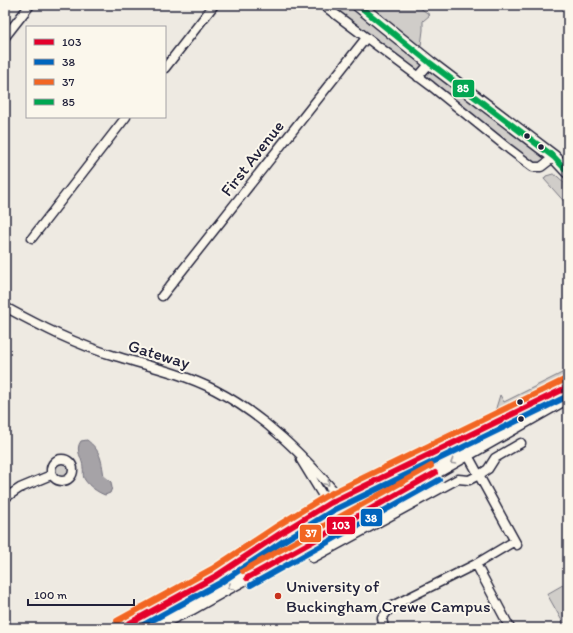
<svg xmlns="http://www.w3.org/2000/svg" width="573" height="633" viewBox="0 0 573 633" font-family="Itim,sans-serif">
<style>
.green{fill:#d0cdc9;stroke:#797882}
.water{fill:#a6a3a7;stroke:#716f7c}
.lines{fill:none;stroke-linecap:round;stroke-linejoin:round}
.street-casing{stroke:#22223b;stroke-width:11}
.secondary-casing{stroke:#22223b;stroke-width:14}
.primary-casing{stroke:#22223b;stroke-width:15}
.street{stroke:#fbf7ec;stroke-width:8}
.secondary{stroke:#fbf7ec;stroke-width:11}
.primary{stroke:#fbf7ec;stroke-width:12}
.bus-1-casing{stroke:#fbf7ec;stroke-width:9}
.bus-2-casing{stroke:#fbf7ec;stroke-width:9}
.bus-3-casing{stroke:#fbf7ec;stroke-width:9}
.bus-4-casing{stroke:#fbf7ec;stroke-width:9}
.bus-1{stroke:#e4002b;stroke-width:6}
.bus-2{stroke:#0065bd;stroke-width:6}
.bus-3{stroke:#f26522;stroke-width:6}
.bus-4{stroke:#00a651;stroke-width:6}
.oneway{stroke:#99979c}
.bus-dot{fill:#22223b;stroke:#fbf7ec;stroke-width:1.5}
.poi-dot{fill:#c8321e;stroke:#fbf7ec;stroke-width:1.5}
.labels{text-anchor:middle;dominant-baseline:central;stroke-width:4;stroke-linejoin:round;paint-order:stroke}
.street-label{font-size:17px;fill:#22223b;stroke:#fbf7ec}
.poi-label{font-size:17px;fill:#22223b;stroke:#fbf7ec;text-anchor:start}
.line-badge{stroke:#fbf7ec;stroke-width:1.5}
.badge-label{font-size:11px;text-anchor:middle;font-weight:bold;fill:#fff}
</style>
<rect width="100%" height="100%" fill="#eeeae2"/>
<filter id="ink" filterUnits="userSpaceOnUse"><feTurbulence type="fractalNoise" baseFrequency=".025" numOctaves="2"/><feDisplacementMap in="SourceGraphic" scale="8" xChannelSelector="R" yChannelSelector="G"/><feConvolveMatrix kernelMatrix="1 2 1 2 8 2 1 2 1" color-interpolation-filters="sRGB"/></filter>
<g filter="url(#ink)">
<!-- green -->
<path class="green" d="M323 5H416L430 15 423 21V30L421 46 415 50 554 157 533 167Z
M553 174 557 176 568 186V206L544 179 546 176Z
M568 370V375L493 414 491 413 496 408 500 395 504 402Z
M51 470a11 11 0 1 1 22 0a11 11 0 1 1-22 0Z
M568 582V628H566L547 594Z"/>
<!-- water -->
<path class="water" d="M87 440C101 451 101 459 104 476L111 482 112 488 110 493 105 495C97 492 89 486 85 480 82 476 84 472 83 468 83 458 74 451 81 441Z"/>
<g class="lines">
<!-- street casing -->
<g class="street-casing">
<path id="street" d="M323 5 431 86 509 149 533 167H541L554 157
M5 37 30 5
M165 68 214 5
M418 77 430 63
M32 238 126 117
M162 296 366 38
M5 307C40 326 77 345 115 356 149 366 184 374 215 390 265 416 304 456 340 498
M459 439 517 545
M51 470a11 11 0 1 1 22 0a11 11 0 1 1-22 0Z
M301 460 323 496 330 503
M5 498 20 488 51 475
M313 558 458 479 469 480 479 475 488 469 495 458 521 443
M476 564 510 628
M384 628 382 618 392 606 476 564 513 542"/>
</g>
<!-- secondary casing -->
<g class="secondary-casing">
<path id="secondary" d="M330 503 351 507 362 504 393 488 414 481
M334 530 340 516V499"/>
</g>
<!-- primary casing -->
<g class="primary-casing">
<path id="primary" d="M358 5 430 63 554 157 568 172
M121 628 164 605 216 576 269 542 281 533 330 503 568 387
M149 628 192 608 222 591 334 530 568 397"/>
</g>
<!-- street -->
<use href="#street" class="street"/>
<!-- secondary -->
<use href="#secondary" class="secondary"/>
<!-- primary -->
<use href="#primary" class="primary"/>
<!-- bus-1 casing -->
<g class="bus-1-casing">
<path id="bus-1" d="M247 578 435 473
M121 628 216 576 281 533 330 503 568 387"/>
</g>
<!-- bus-2 casing -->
<g class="bus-2-casing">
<path id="bus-2" d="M251 585 439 480
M138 628 220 583 285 540 334 510 568 396"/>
</g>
<!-- bus-3 casing -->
<g class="bus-3-casing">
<path id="bus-3" d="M243 571 431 466
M117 621 212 569 277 526 326 496 564 380"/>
</g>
<!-- bus-4 casing -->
<g class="bus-4-casing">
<path id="bus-4" d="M358 5 430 63 554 157 568 172"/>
</g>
<!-- bus-1 -->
<use href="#bus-1" class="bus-1"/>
<!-- bus-2 -->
<use href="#bus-2" class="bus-2"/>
<!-- bus-3 -->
<use href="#bus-3" class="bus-3"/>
<!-- bus-4 -->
<use href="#bus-4" class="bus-4"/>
</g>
<!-- one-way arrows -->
<defs><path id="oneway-chevron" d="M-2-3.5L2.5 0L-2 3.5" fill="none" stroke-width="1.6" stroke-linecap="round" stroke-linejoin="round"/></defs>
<g class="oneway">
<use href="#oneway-chevron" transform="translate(453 462) rotate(149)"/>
<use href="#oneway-chevron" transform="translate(327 483) rotate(50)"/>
<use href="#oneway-chevron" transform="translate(230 587) rotate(152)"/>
</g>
</g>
<!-- markers -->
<g class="bus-dot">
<circle cx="527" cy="136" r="3.5"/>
<circle cx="541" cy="147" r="3.5"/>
<circle cx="520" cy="402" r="3.5"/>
<circle cx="521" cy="419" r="3.5"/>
</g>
<circle class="poi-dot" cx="278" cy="596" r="4"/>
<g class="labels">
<!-- street labels -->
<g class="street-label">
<text transform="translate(252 158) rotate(-52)">First Avenue</text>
<text transform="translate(159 354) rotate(17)">Gateway</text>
</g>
<!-- poi labels -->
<g class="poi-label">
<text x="286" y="586">University of<tspan x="286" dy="20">Buckingham Crewe Campus</tspan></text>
</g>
</g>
<g class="line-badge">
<rect x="452" y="79" width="23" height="19" rx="4" fill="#00a651"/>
<rect x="360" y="508" width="23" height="19" rx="4" fill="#0065bd"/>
<rect x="326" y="516" width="30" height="19" rx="4" fill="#e4002b"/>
<rect x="299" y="524" width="23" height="19" rx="4" fill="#f26522"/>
</g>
<g class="badge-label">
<text x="463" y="92">85</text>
<text x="371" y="522">38</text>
<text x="341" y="529">103</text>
<text x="311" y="537">37</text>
</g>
<!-- margin -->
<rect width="573" height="633" fill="none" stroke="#fbf7ec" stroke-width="20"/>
<rect x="10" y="10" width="553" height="613" fill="none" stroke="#22223b" stroke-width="1.5" filter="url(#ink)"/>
<!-- legend -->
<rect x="26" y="26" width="140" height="92" fill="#fbf7ec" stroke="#a4a2a5"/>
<rect x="34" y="39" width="20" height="6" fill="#e4002b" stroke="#a4a2a5"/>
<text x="62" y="46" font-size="12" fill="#22223b">103</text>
<rect x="34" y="59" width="20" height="6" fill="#0065bd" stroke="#a4a2a5"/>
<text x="62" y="66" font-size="12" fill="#22223b">38</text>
<rect x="34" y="79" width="20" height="6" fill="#f26522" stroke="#a4a2a5"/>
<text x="62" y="86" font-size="12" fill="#22223b">37</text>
<rect x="34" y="99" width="20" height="6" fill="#00a651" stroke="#a4a2a5"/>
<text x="62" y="106" font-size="12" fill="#22223b">85</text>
<!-- scale -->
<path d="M28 599v6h106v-6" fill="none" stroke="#22223b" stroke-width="2"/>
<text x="34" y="599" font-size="12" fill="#22223b" stroke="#fbf7ec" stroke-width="3" paint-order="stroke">100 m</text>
</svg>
